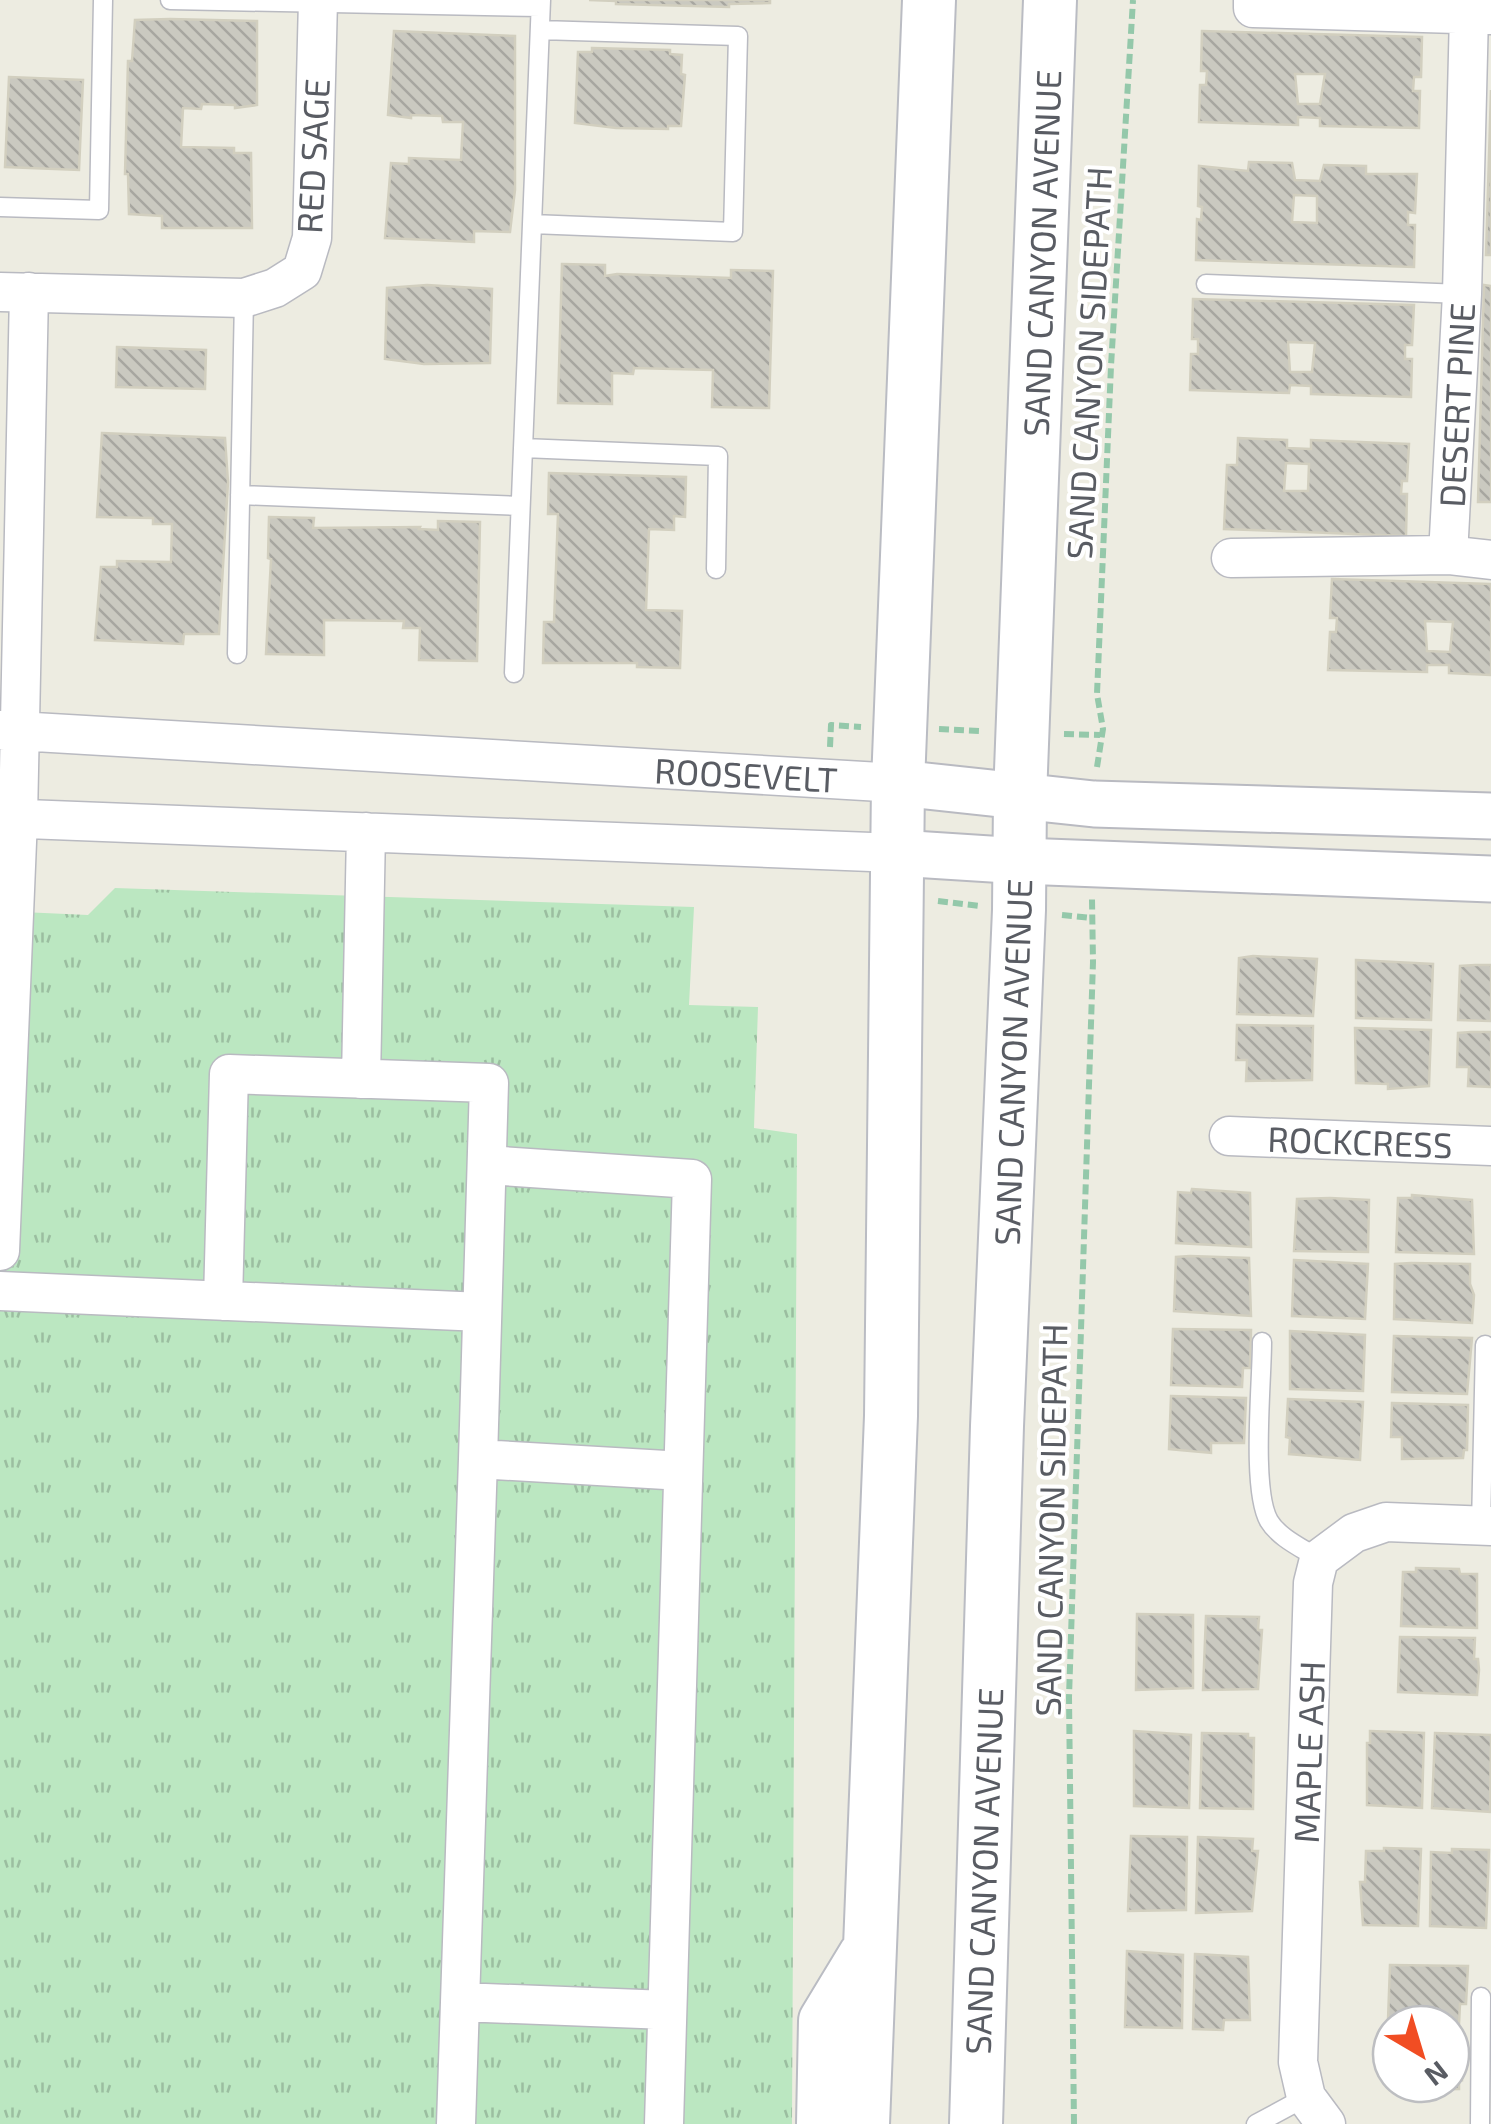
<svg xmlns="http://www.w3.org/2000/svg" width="1491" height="2124" viewBox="0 0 1491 2124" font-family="'Exo 2',sans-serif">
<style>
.grass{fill:url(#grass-tufts)}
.building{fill:url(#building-back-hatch);stroke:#d2cfbf;stroke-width:2.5;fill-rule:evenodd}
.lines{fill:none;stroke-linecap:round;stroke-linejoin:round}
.service-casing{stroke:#b9bac1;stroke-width:21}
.minor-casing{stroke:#b9bac1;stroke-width:41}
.tertiary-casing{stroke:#b9bac1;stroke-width:49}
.secondary-casing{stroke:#babcc3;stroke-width:56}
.path{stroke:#94c8aa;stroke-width:6;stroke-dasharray:10 5;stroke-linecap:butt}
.service{stroke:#fff;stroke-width:18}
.minor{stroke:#fff;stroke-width:38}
.tertiary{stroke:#fff;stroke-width:45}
.secondary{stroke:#fff;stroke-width:52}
.labels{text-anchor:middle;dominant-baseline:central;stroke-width:8;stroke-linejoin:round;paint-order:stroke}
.street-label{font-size:35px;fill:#595c63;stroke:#fff}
</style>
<defs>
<pattern id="grass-tufts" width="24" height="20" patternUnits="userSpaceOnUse" patternTransform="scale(2.5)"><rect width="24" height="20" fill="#bbe7c1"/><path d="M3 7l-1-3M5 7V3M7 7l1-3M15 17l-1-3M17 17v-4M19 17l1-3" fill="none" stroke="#9bbea0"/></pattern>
<pattern id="building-back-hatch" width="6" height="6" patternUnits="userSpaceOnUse" patternTransform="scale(2.5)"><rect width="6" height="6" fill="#cac9c0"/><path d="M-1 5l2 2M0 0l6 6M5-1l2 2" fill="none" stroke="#a7a6a0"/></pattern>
</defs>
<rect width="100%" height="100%" fill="#edece1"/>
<!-- grass -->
<path class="grass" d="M115 888 694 907 689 1005 758 1007 754 1128 797 1134 792 2124H0V911L88 915Z"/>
<!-- building -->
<path class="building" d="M589 0H770V3L729 4V7L616 4V1Z
M170 19 257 21V105L235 108V105L202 104 201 109 183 108 181 147 234 148V153H251L252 228H162V216L129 214 128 174H125L128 61H132L135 20Z
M394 31 515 36V190L510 232 474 231V242L385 238 391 163 409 164V158L461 160 463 122H443L442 116 411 115V118L388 115Z
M1202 31 1422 37 1421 77H1414L1413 91H1420L1419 128 1320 126V118L1298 117V125L1199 122 1200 85H1206L1207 71H1201ZM1295 74H1325L1320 104H1298Z
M592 48 670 50V54L682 55 681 74 685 75 681 126H668V129L616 128 575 123 578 52H592Z
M9 77 83 80 79 170 5 167Z
M1491 90V255H1486Z
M1249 162 1292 163 1295 180 1320 181 1324 165 1366 166V174H1417L1415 213 1408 212V225H1415L1414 267 1196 260 1197 219 1201 220 1202 207 1198 206 1199 166 1248 171ZM1294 195 1317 196V223L1292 222Z
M562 264 605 265V276L617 274 731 278V270L773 271 769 408 712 407 713 370 634 368 633 374 612 373V404L558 403Z
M427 285 492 289 490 363 424 364 385 359 387 288Z
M1484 285 1491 286V502H1478Z
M1193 299 1414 305 1412 345H1405V359H1412L1411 397 1311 394V386L1290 385 1289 393 1190 390 1191 354H1198V339H1192ZM1288 342 1315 343 1312 372H1290Z
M117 347 206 350 205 389 116 387Z
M102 433 225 438 228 482 219 634H184L183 644 95 640 101 567H117V561L171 562 172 524H153V518L97 517Z
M1238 438 1287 440V448L1311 449V440L1409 444 1407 481H1402L1401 494H1407L1406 536 1224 529 1227 465H1237ZM1286 463 1309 464 1308 491H1284Z
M549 473 686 477 685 517 674 516V530L649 529 646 610 682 611 680 668 637 667V663H543L544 622H554L558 514H548Z
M269 517 314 518 313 528 420 527 419 529 438 530V521L480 522 477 661 419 660 420 628H403L404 621 324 620V655L266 654 271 559 268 558Z
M1332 579 1491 584V675L1449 673V665H1427V672L1328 670 1330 632H1336L1337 618H1330ZM1425 621 1453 622 1450 652 1427 651Z
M1253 956 1317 959 1313 1016 1237 1014 1239 958Z
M1356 960 1433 964 1431 1020 1356 1018Z
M1475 965H1491V1021L1458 1020 1460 966Z
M1237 1025 1313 1026 1312 1080 1246 1081 1247 1060H1236Z
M1355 1028 1431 1030 1429 1086 1388 1089V1084L1356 1083Z
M1471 1032H1491V1087L1468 1086 1469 1067H1457L1458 1033Z
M1192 1189 1250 1193 1251 1247 1176 1243 1178 1192 1191 1193Z
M1412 1195 1472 1200 1474 1254 1396 1252 1398 1198H1412Z
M1330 1198 1369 1200 1368 1252 1294 1251 1297 1199Z
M1190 1256 1249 1258 1251 1316 1174 1311 1176 1257Z
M1294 1260 1368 1264 1365 1319 1292 1316Z
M1411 1263 1470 1264V1284L1474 1295 1472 1323 1394 1319 1395 1264Z
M1173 1329 1251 1330 1250 1368H1243L1242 1387 1171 1385Z
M1290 1331 1365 1335 1363 1391 1290 1389Z
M1394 1336 1472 1338 1467 1394 1392 1392Z
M1171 1396 1246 1398 1244 1443H1211V1453L1169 1449Z
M1288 1399 1363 1402 1360 1460 1289 1454 1290 1438 1286 1437Z
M1392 1403 1468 1405 1467 1450H1464L1463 1458 1402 1459V1437H1391Z
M1416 1568 1459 1569 1460 1574H1477V1628L1401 1626 1403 1572H1416Z
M1137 1614 1193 1615V1688L1136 1690Z
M1206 1616 1259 1617 1258 1630H1262L1258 1689 1203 1690Z
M1400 1637 1475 1638 1474 1659H1478L1479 1670 1477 1695 1398 1692Z
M1134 1731 1191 1735 1189 1808 1134 1806Z
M1370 1731 1424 1733 1422 1808 1367 1805V1743H1370Z
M1202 1733 1248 1734V1738H1254L1253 1809 1200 1808Z
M1435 1733 1491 1735 1490 1812 1432 1808Z
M1131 1836 1187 1837 1186 1910 1128 1911Z
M1198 1837 1253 1839 1252 1851H1258L1252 1911 1196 1913Z
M1384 1848 1421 1849 1418 1926 1363 1925 1360 1882H1365L1366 1851H1384Z
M1452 1849 1489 1850 1486 1928 1430 1926 1431 1852 1452 1853Z
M1127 1951 1183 1955 1182 2028 1125 2027Z
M1195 1954 1248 1957 1250 2020H1224L1223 2030 1193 2029Z
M1390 1965 1468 1966 1466 2004H1460L1459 2024 1388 2020Z
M1387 2031H1391V2067L1386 2066Z
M1451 2033 1464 2034 1462 2080 1459 2079V2089L1398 2090V2084H1451Z"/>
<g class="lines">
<!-- service casing -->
<g class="service-casing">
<path id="service" d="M170 0 540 7
M0 207 99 210 103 0
M532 224 733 232 738 36 540 30
M1206 284 1462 294
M523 448 718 456 716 569
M240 495 520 506
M237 654 244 298
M514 673 541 0
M1262 1342C1262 1382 1251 1490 1269 1521 1279 1538 1304 1549 1319 1559
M1481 1526 1485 1345
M1256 2124 1306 2097
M1480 2124 1481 1997"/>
</g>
<!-- minor casing -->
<g class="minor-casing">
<path id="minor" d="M1253 0V8L1491 15
M0 292 244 298 275 288 302 271 312 238 318 0
M1448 555 1462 294 1469 14
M1231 558 1448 555 1491 560
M0 730 898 783
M0 818 897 853
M361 1079 366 832
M1229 1136 1491 1146
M487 1165 692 1179 664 2124
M0 1251 18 818 29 292
M0 1291 482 1312
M223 1301 229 1074 489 1083 478 1459
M460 2002 478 1459 683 1471
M456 2124 460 2002 667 2010
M1326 2124 1306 2097 1298 2062 1313 1583 1319 1559 1354 1533 1386 1522 1491 1526"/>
</g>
<!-- tertiary casing -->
<g class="tertiary-casing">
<path id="tertiary" d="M898 783 1094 804 1491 816
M897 853 1021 861 1491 879"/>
</g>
<!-- secondary casing -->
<g class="secondary-casing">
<path id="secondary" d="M823 2124 825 2021 865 1955
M863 2124 891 1416 898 783 929 0
M976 2124 997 1426 1019 910 1020 797 1050 0"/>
</g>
<!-- path -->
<path class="path" d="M939 729 981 731
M1064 734 1100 735
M830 747 831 725 861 727
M1097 767 1103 729 1097 694 1111 366 1133 0
M938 901 980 906
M1062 915 1091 918
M1074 2124 1069 1697 1093 962 1092 899"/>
<!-- service -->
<use href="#service" class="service"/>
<!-- minor -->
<use href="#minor" class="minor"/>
<!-- tertiary -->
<use href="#tertiary" class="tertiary"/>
<!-- secondary -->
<use href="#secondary" class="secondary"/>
</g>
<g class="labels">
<!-- street labels -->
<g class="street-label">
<text transform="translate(312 156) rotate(-87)">RED SAGE</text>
<text transform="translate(1041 253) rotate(-88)">SAND CANYON AVENUE</text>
<text transform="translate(1088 363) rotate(-87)">SAND CANYON SIDEPATH</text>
<text transform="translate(1456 405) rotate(-87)">DESERT PINE</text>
<text transform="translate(746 774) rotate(3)">ROOSEVELT</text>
<text transform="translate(1012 1062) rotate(-88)">SAND CANYON AVENUE</text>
<text transform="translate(1360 1141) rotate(2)">ROCKCRESS</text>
<text transform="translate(1050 1520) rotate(-89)">SAND CANYON SIDEPATH</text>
<text transform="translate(1308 1752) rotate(-88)">MAPLE ASH</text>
<text transform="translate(983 1871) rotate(-88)">SAND CANYON AVENUE</text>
</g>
</g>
<!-- north arrow -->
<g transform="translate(1421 2054) rotate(142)"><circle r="48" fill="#ffffff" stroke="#bdbec1" stroke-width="2.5"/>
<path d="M0-8L18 38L0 25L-18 38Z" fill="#f14d23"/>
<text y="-15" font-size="28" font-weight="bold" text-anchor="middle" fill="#595c63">N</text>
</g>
</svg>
